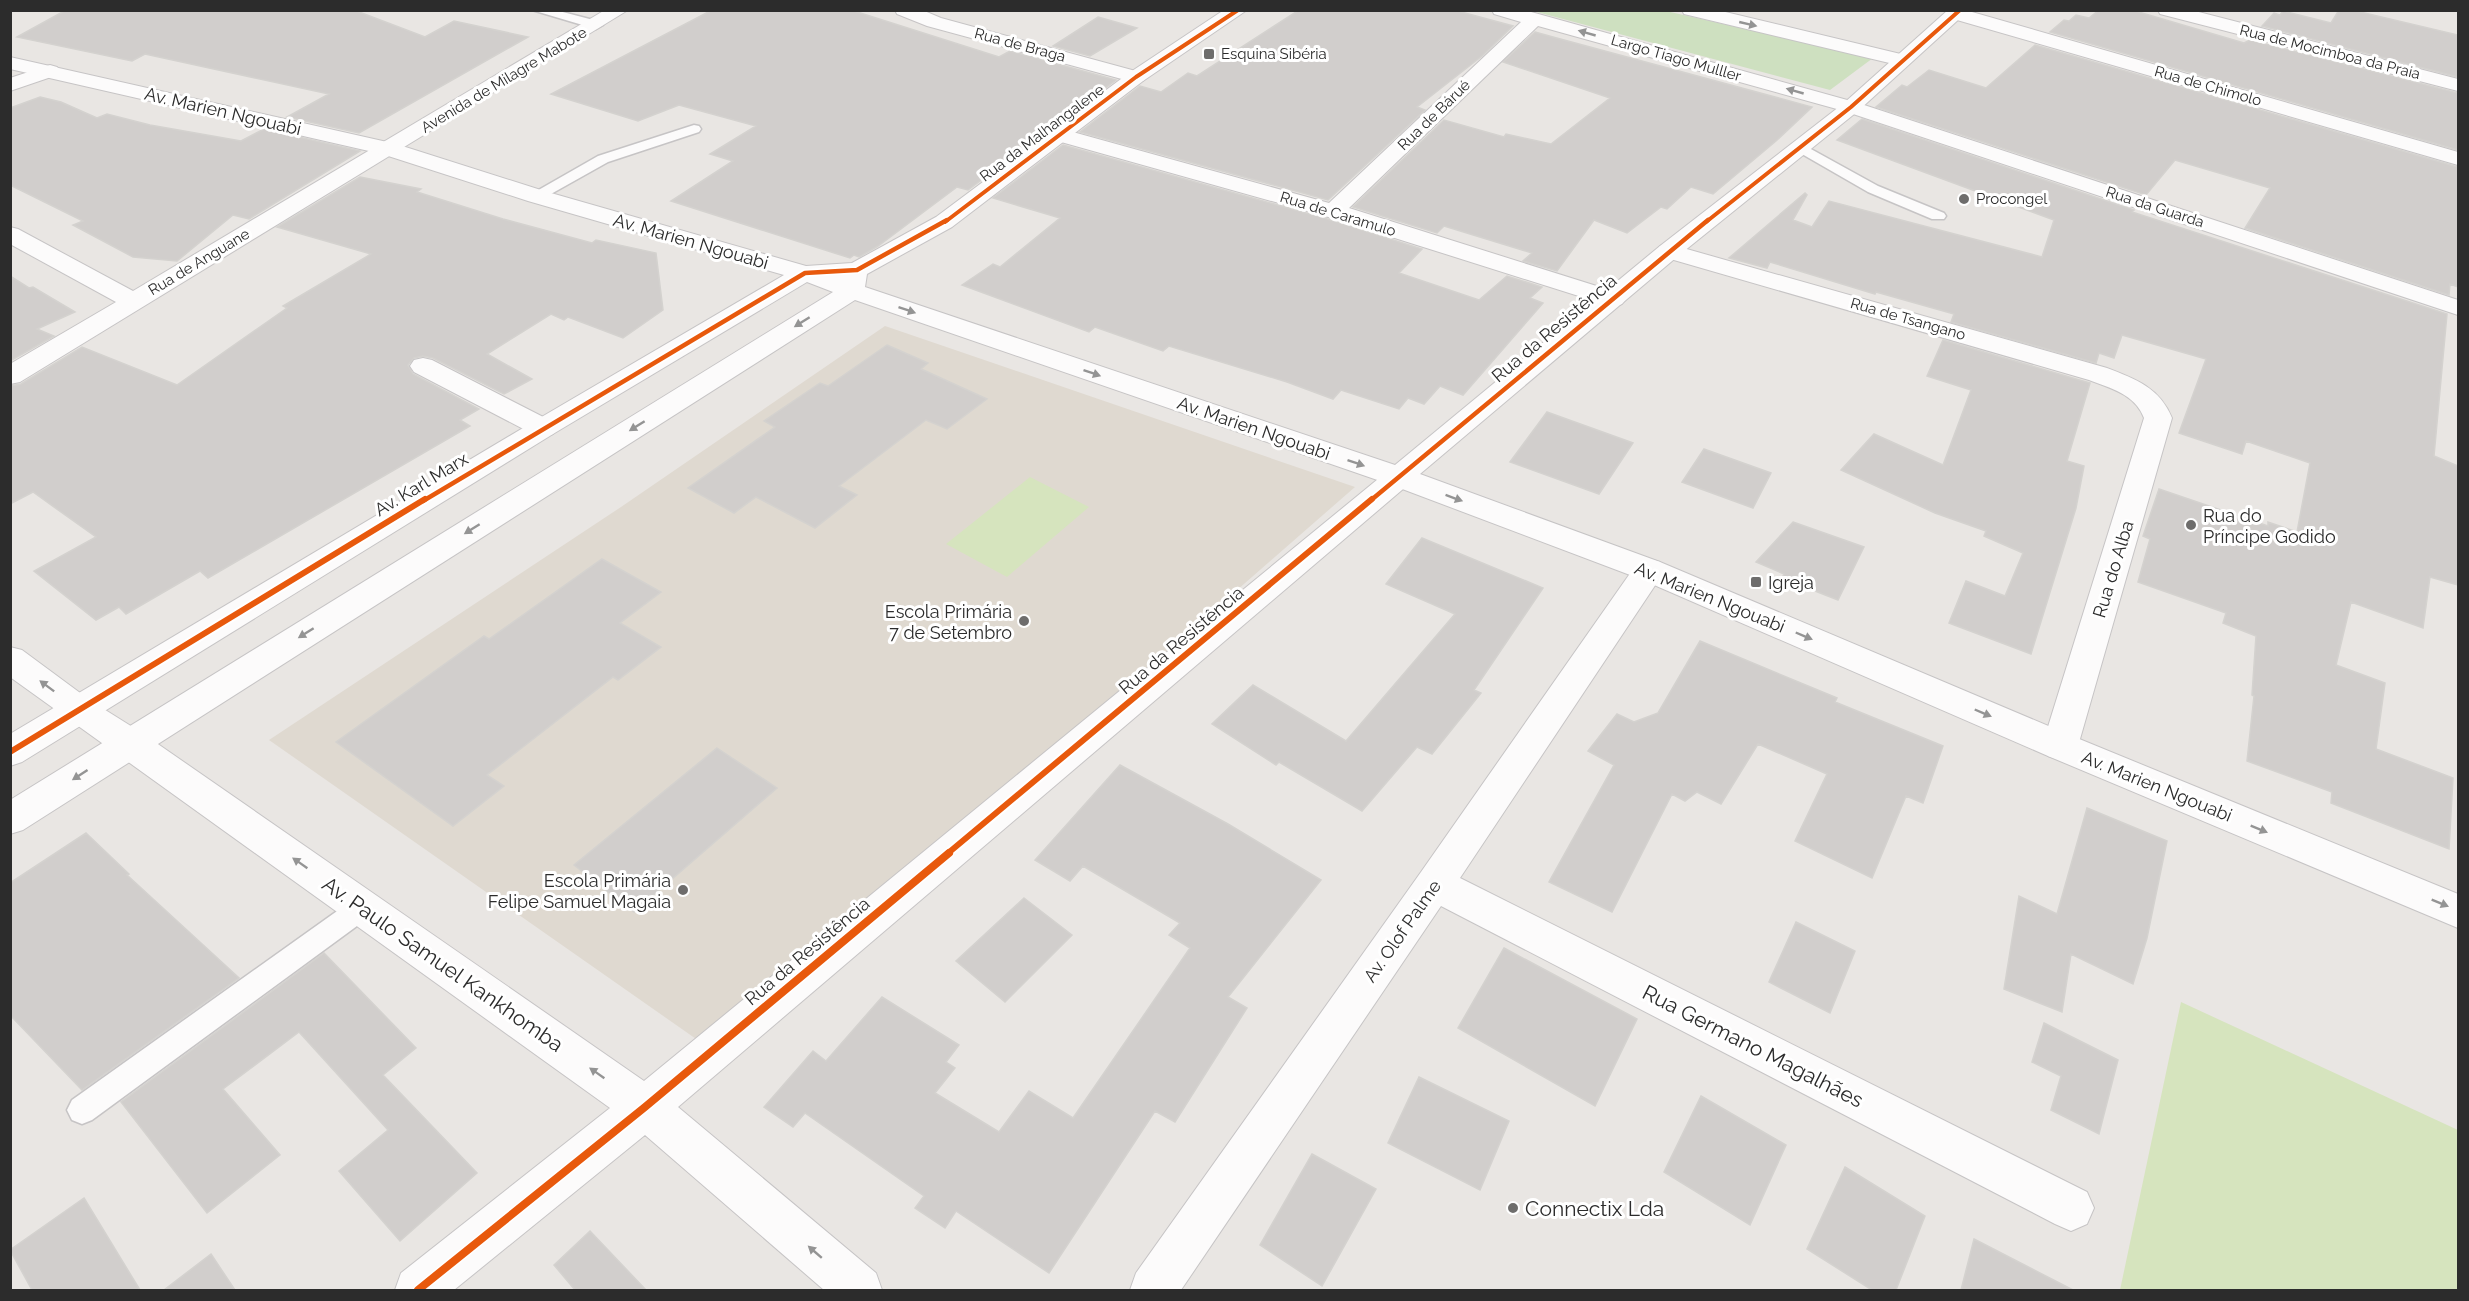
<svg xmlns="http://www.w3.org/2000/svg" width="2469" height="1301" viewBox="0 0 2469 1301" font-family="Raleway,sans-serif">
<style>
.education{fill:#dfd9d0}
.green{fill:#cee0c0}
.pitch{fill:#d6e4be}
.building{fill:#d1cecc;stroke:#d4d2cf;stroke-width:1.5}
.lines{fill:none;stroke-linecap:round;stroke-linejoin:round}
.lane-casing{stroke:#c6c4c5;stroke-width:3}
.street-casing{stroke:#c6c4c5;stroke-width:2}
.secondary-casing{stroke:#c6c4c5;stroke-width:2}
.lane{fill:#fcfbfb;fill-rule:evenodd}
.street{fill:#fcfbfb;fill-rule:evenodd}
.secondary{fill:#fcfbfb;fill-rule:evenodd}
.cycleway-far3-casing{stroke:#fff;stroke-width:6}
.cycleway-far2-casing{stroke:#fff;stroke-width:8}
.cycleway-far1-casing{stroke:#fff;stroke-width:10}
.cycleway-casing{stroke:#fff;stroke-width:11}
.cycleway-far3{stroke:#e8590c;stroke-width:4}
.cycleway-far2{stroke:#e8590c;stroke-width:4.5}
.cycleway-far1{stroke:#e8590c;stroke-width:6}
.cycleway{stroke:#e8590c;stroke-width:8}
.oneway{fill:#949494}
.poi-dot{fill:#6e6d6c;stroke:#fff;stroke-width:2}
.labels{text-anchor:middle;dominant-baseline:central;stroke-width:6;stroke-linejoin:round;paint-order:stroke}
.far-street-label{font-size:15px;fill:#2c2c2c;stroke:#fff}
.far-poi-label{font-size:15px;fill:#2c2c2c;stroke:#fff;text-anchor:start}
.street-label{font-size:18px;fill:#2c2c2c;stroke:#fff}
.poi-label{font-size:18px;fill:#2c2c2c;stroke:#fff;text-anchor:start}
.near-street-label{font-size:21px;fill:#2c2c2c;stroke:#fff}
.near-poi-label{font-size:21px;fill:#2c2c2c;stroke:#fff;text-anchor:start}
</style>
<rect width="100%" height="100%" fill="#e9e6e3"/>
<!-- education -->
<path class="education" d="M885 326 1355 487 1072 734 699 1041 269 740 621 507Z"/>
<!-- green -->
<path class="green" d="M1533 11H1666L1873 58 1830 90Z"/>
<!-- pitch -->
<path class="pitch" d="M1030 477 1089 507 1007 577 946 544Z
M2181 1002 2458 1130V1290H2120Z"/>
<!-- building -->
<path class="building" d="M66 10H354L425 37 454 21 528 37 359 133 287 117 329 94 145 54 132 61 17 37Z
M712 10H851L999 57 1010 51 1116 80 968 190 957 187 878 246 859 257 854 255 850 258 671 201 733 161 710 154 756 126 679 105 638 121 551 94Z
M1299 10H1454L1513 26 1482 56 1417 107 1425 110 1328 200 1080 132 1140 86 1161 92 1188 73 1197 76Z
M2099 10H2132L2244 43 2250 40 2458 93V150L2050 32 2064 20 2069 21 2076 15 2089 18Z
M2339 10H2352L2458 35V77L2262 26 2274 13 2280 15 2283 11 2331 23Z
M1098 17 1137 28 1090 56 1053 46Z
M1535 32 1553 37 1812 107 1776 141 1713 194 1691 187 1667 209 1661 207 1627 233 1594 220 1557 271 1523 261 1532 253 1444 226 1437 233 1353 207 1444 120 1504 137 1506 134 1551 144 1610 98 1503 62Z
M2035 45 2458 167V287L2450 284 2449 295 2245 228 2270 188 2175 160 2146 195 1876 107 1902 85 1907 87 1929 70 1986 88Z
M40 97 61 102 97 118 107 114 150 125 241 141 264 129 360 151 249 219 233 215 177 261 133 257 73 225 83 221 10 185V108Z
M1862 119 2134 210 2132 212 2447 314 2434 456 2458 466V585L2430 577 2423 628 2351 602 2336 665 2385 683 2376 749 2453 778 2449 849 2331 803 2332 792 2247 761 2254 696 2252 695 2256 636 2223 623 2226 613 2138 582 2150 539 2143 536 2159 489 2268 526V522L2297 532 2310 463 2246 441 2242 454 2179 433 2206 359 2122 335 2114 358 2099 353 2096 363 1951 322 1954 314 1876 292 1875 294 1770 262 1767 268 1729 258 1805 193 1807 195 1793 220 1812 227 1829 201 2042 257 2054 220 1837 140Z
M1063 145 1324 218 1422 249 1399 273 1479 300 1507 276 1542 287 1530 298 1543 303 1463 395 1440 386 1424 404 1408 398 1399 409 1341 390 1333 399 1287 382 1169 346 1163 351 1095 327 1089 332 962 285 993 264 1000 267 1060 218 993 198Z
M360 177 421 189 417 192 503 219 592 243 596 240 656 253 663 310 623 338 568 317 564 320 551 314 487 354 532 379 504 394 433 358 423 356 414 358 408 365 413 374 479 409 460 420 470 426 208 578 200 571 126 614 119 607 96 620 34 571 96 537 33 492 10 504V386L21 384 82 347 177 385 287 308 283 306 371 254 277 227Z
M10 276 29 288 33 287 75 312 37 329 54 336 10 361Z
M1943 340 2090 383 2067 461 2084 466 2076 508 2031 654 1949 623 1966 581 2005 596 2023 553 1984 536 1986 531 1935 513 1841 470 1874 434 1943 465 1971 390 1927 376Z
M887 345 928 363 921 369 987 399 947 429 926 420 839 486 857 495 815 528 756 497 734 513 688 488 775 427 764 421 820 383 828 386Z
M1547 412 1633 443 1599 494 1510 462Z
M1704 449 1771 473 1753 508 1682 482Z
M1793 522 1864 547 1838 600 1782 578 1784 574 1756 562Z
M1422 538 1543 588 1474 690 1481 693 1432 754 1417 747 1362 811 1279 762 1276 765 1212 724 1253 685 1346 741 1455 614 1386 584Z
M602 559 661 592 620 623 661 647 618 680 613 677 487 775 504 786 453 826 336 742 484 636 489 639Z
M1700 641 1837 698 1835 702 1943 746 1923 803 1906 796 1872 878 1795 841 1827 774 1758 744 1721 804 1697 792 1685 801 1672 794 1612 912 1549 882 1614 765 1588 751 1617 714 1634 722 1658 713Z
M717 748 777 788 634 912 574 865Z
M1120 765 1228 824 1321 880 1228 997 1247 1008 1175 1122 1155 1111 1049 1273 956 1211 945 1228 915 1208 924 1196 805 1113 793 1127 764 1107 813 1051 826 1061 882 997 959 1045 946 1062 955 1068 935 1093 999 1132 1029 1091 1073 1118 1190 948 1169 935 1180 923 1083 866 1070 881 1035 860Z
M2087 808 2167 841 2147 938 2133 984 2071 954 2062 1012 2004 989 2019 896 2057 914Z
M86 833 129 874 127 875 239 978 82 1090 10 1015V883Z
M1024 898 1072 935 1005 1002 956 961Z
M1796 922 1855 951 1830 1013 1769 982Z
M1504 948 1637 1019 1595 1106 1458 1028Z
M324 953 416 1048 383 1075 477 1173 400 1241 339 1171 388 1130 299 1032 223 1089 280 1155 207 1213 121 1102Z
M2044 1023 2118 1060 2099 1134 2051 1110 2061 1076 2032 1062Z
M1419 1077 1509 1121 1480 1190 1388 1143Z
M1701 1096 1786 1145 1750 1225 1664 1172Z
M1312 1154 1376 1189 1322 1286 1260 1245Z
M1845 1167 1925 1216 1896 1290H1872L1807 1249Z
M84 1198 140 1290H32L10 1250Z
M590 1231 646 1290H575L554 1265Z
M1974 1239 2073 1290H1961Z
M211 1254 235 1290H164Z"/>
<g class="lines">
<!-- lane casing -->
<g class="lane-casing">
<path id="lane" d="M532 10H555L601 22 603 25 596 29Z
M694 125 699 126 701 129 699 132 608 162 542 199H530L528 196 598 156Z
M1800 143 1878 186 1944 213 1946 216 1944 219H1932L1868 192 1795 150 1793 147Z
M363 895 372 899 376 907 372 915 92 1120 82 1124 72 1120 67 1110 72 1100 354 899Z"/>
</g>
<!-- street casing -->
<g class="street-casing">
<path id="street" d="M605 10H628L20 382 10 384V364L116 302 10 244V227L18 229 133 291Z
M895 10H922L941 18 1143 73 1146 77 1143 81H1129L927 26 897 14Z
M1492 10H1524L1858 103 2458 300V315L1844 111 1538 26 1349 208 1622 294 1626 299 1622 304 1613 307 1604 304 1325 216 1054 140 1051 135 1054 130 1062 129 1329 203 1521 22 1494 14Z
M1682 10H1717L1909 56 1912 60 1909 64 1902 66 1684 14Z
M1950 10H1965L2458 152V165L1950 18 1948 14Z
M2158 10H2191L2458 79V91L2160 14Z
M50 65 57 67 60 71 57 75 10 91V78Z
M1669 244 2107 368C2136 379 2160 388 2172 418L2078 746 2072 756 2060 760 2048 756 2042 746 2144 418C2135 394 2110 388 2089 380L1660 256 1657 251 1660 246Z
M423 358 432 360 553 422 557 428 553 434 543 437 533 434 414 372 410 366 414 360Z
M1399 467 1409 470 1414 477 1409 484 678 1107 876 1273 882 1290H824L645 1135 454 1290H395L401 1273 610 1108 10 677V647L22 650 91 701 142 733 644 1081 1389 470Z
M1649 559 1660 562 1665 570 1660 578 1460 878 2087 1192 2094 1208 2087 1224 2071 1231 2055 1224 1441 906 1181 1290H1130L1136 1273 1421 872 1638 562Z"/>
</g>
<!-- secondary casing -->
<g class="secondary-casing">
<path id="secondary" d="M1224 10H1247L1143 81 952 227 867 274 865 287 1395 465 1660 246 1844 103 1948 10H1969L1858 111 1678 256 1420 474 1660 562 2072 736 2458 894V928L2048 756 1638 578 1389 484 855 300 23 830 10 834V800L833 292 807 282 553 434 22 762 10 766V734L533 422 784 275 528 201 382 154 10 69V57L396 144 544 191 806 266 852 263 936 217 1129 73Z"/>
</g>
<!-- lane -->
<use href="#lane" class="lane"/>
<!-- street -->
<use href="#street" class="street"/>
<!-- secondary -->
<use href="#secondary" class="secondary"/>
<!-- cycleway-far3 casing -->
<g class="cycleway-far3-casing">
<path id="cycleway-far3" d="M945 222 1136 77 1238 10
M1706 222 1851 107 1960 10"/>
</g>
<!-- cycleway-far2 casing -->
<g class="cycleway-far2-casing">
<path id="cycleway-far2" d="M423 501 805 273 857 270 947 220
M1370 501 1708 220"/>
</g>
<!-- cycleway-far1 casing -->
<g class="cycleway-far1-casing">
<path id="cycleway-far1" d="M10 752 425 499
M947 854 1372 499"/>
</g>
<!-- cycleway casing -->
<g class="cycleway-casing">
<path id="cycleway" d="M418 1290 645 1107 949 853"/>
</g>
<!-- cycleway-far3 -->
<use href="#cycleway-far3" class="cycleway-far3"/>
<!-- cycleway-far2 -->
<use href="#cycleway-far2" class="cycleway-far2"/>
<!-- cycleway-far1 -->
<use href="#cycleway-far1" class="cycleway-far1"/>
<!-- cycleway -->
<use href="#cycleway" class="cycleway"/>
</g>
<!-- one-way arrows -->
<defs><path id="oneway-solid" d="M-6-.8H1V-3.2L6.5 0L1 3.2V.8H-6Z" transform="scale(1.5)"/></defs>
<g class="oneway">
<use href="#oneway-solid" transform="translate(1748 24) rotate(13)"/>
<use href="#oneway-solid" transform="translate(1587 33) rotate(-164)"/>
<use href="#oneway-solid" transform="translate(1795 91) rotate(-164)"/>
<use href="#oneway-solid" transform="translate(907 310) rotate(19)"/>
<use href="#oneway-solid" transform="translate(802 322) rotate(148)"/>
<use href="#oneway-solid" transform="translate(1092 373) rotate(19)"/>
<use href="#oneway-solid" transform="translate(637 426) rotate(148)"/>
<use href="#oneway-solid" transform="translate(1356 463) rotate(19)"/>
<use href="#oneway-solid" transform="translate(1454 498) rotate(20)"/>
<use href="#oneway-solid" transform="translate(472 529) rotate(148)"/>
<use href="#oneway-solid" transform="translate(306 633) rotate(148)"/>
<use href="#oneway-solid" transform="translate(1804 636) rotate(23)"/>
<use href="#oneway-solid" transform="translate(47 686) rotate(-143)"/>
<use href="#oneway-solid" transform="translate(1983 713) rotate(23)"/>
<use href="#oneway-solid" transform="translate(80 775) rotate(147)"/>
<use href="#oneway-solid" transform="translate(2259 829) rotate(22)"/>
<use href="#oneway-solid" transform="translate(300 863) rotate(-145)"/>
<use href="#oneway-solid" transform="translate(2440 903) rotate(22)"/>
<use href="#oneway-solid" transform="translate(597 1073) rotate(-145)"/>
<use href="#oneway-solid" transform="translate(815 1252) rotate(-139)"/>
</g>
<!-- markers -->
<g class="poi-dot">
<rect x="1203" y="48" width="12" height="12" rx="3"/>
<circle cx="1964" cy="199" r="6"/>
<circle cx="2191" cy="525" r="6"/>
<rect x="1750" y="576" width="12" height="12" rx="3"/>
<circle cx="1024" cy="621" r="6"/>
<circle cx="683" cy="890" r="6"/>
<circle cx="1513" cy="1208" r="6"/>
</g>
<g class="labels">
<!-- far-street labels -->
<g class="far-street-label">
<text transform="translate(1020 45) rotate(15)">Rua de Braga</text>
<text transform="translate(2330 52) rotate(14)">Rua de Mocimboa da Praia</text>
<text transform="translate(1676 58) rotate(16)">Largo Tiago Mulller</text>
<text transform="translate(504 80) rotate(-31)">Avenida de Milagre Mabote</text>
<text transform="translate(2208 86) rotate(16)">Rua de Chimolo</text>
<text transform="translate(1434 115) rotate(-44)">Rua de Bárué</text>
<text transform="translate(1042 133) rotate(-37)">Rua da Malhangalene</text>
<text transform="translate(2155 207) rotate(18)">Rua da Guarda</text>
<text transform="translate(1338 214) rotate(17)">Rua de Caramulo</text>
<text transform="translate(199 262) rotate(-31)">Rua de Anguane</text>
<text transform="translate(1908 319) rotate(16)">Rua de Tsangano</text>
</g>
<!-- far-poi labels -->
<g class="far-poi-label">
<text x="1221" y="54">Esquina Sibéria</text>
<text x="1976" y="199">Procongel</text>
</g>
<!-- street labels -->
<g class="street-label">
<text transform="translate(223 111) rotate(13)">Av. Marien Ngouabi</text>
<text transform="translate(691 241) rotate(16)">Av. Marien Ngouabi</text>
<text transform="translate(1554 328) rotate(-40)">Rua da Resistência</text>
<text transform="translate(1254 428) rotate(19)">Av. Marien Ngouabi</text>
<text transform="translate(421 484) rotate(-31)">Av. Karl Marx</text>
<text transform="translate(2113 569) rotate(-73)">Rua do Alba</text>
<text transform="translate(1710 597) rotate(22)">Av. Marien Ngouabi</text>
<text transform="translate(1181 640) rotate(-40)">Rua da Resistência</text>
<text transform="translate(2157 786) rotate(22)">Av. Marien Ngouabi</text>
<text transform="translate(1402 931) rotate(-55)">Av. Olof Palme</text>
<text transform="translate(807 951) rotate(-40)">Rua da Resistência</text>
</g>
<!-- poi labels -->
<g class="poi-label">
<text x="2203" y="515">Rua do<tspan x="2203" dy="21">Príncipe Godido</tspan></text>
<text x="1768" y="582">Igreja</text>
<text x="1012" y="611" text-anchor="end">Escola Primária<tspan x="1012" dy="21">7 de Setembro</tspan></text>
<text x="671" y="880" text-anchor="end">Escola Primária<tspan x="671" dy="21">Felipe Samuel Magaia</tspan></text>
</g>
<!-- near-street labels -->
<g class="near-street-label">
<text transform="translate(443 964) rotate(35)">Av. Paulo Samuel Kankhomba</text>
<text transform="translate(1753 1046) rotate(27)">Rua Germano Magalhães</text>
</g>
<!-- near-poi labels -->
<g class="near-poi-label">
<text x="1525" y="1208">Connectix Lda</text>
</g>
</g>
<!-- border -->
<rect width="2469" height="1301" fill="none" stroke="#2c2c2c" stroke-width="24"/>
</svg>
